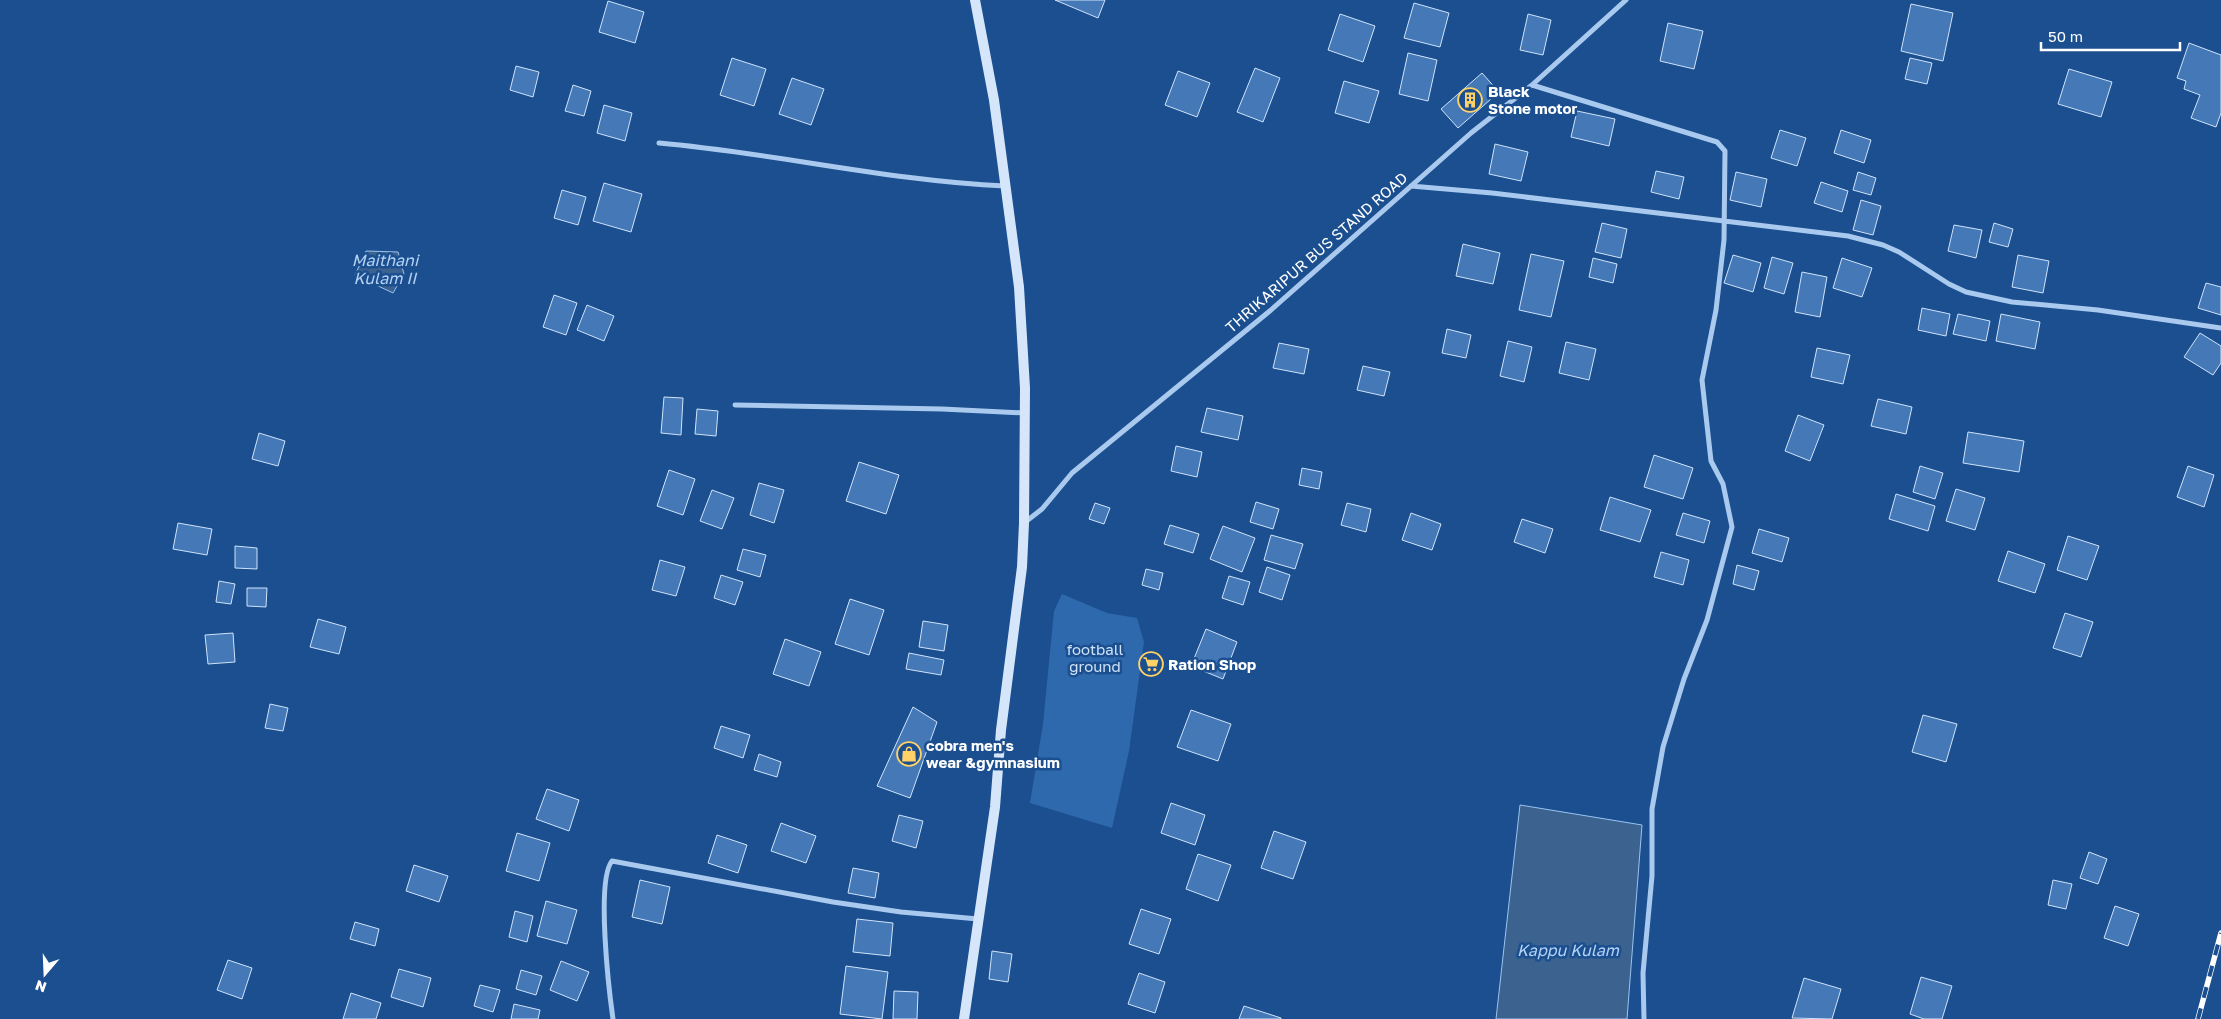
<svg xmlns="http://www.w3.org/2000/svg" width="2221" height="1019" viewBox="0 0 2221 1019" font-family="'Golos Text',sans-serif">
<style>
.green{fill:#2e69ad}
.water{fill:#3c6290;stroke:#9cc4f0}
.building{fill:#4478b7;stroke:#cfe3fa}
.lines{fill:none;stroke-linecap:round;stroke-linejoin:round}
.street{stroke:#a9c9ee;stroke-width:5}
.secondary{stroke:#d6e6fa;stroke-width:10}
.rail-casing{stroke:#fff;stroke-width:5.5}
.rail{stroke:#1b4f8f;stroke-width:4;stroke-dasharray:11;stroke-linecap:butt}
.labels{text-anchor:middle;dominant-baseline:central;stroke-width:5;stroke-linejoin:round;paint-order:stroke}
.poi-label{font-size:15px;font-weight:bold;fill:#fff;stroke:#1b4f8f;text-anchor:start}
.street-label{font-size:15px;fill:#fff;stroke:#1b4f8f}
.park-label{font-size:15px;fill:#cfe3fa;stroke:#1b4f8f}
.water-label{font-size:16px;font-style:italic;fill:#b5d3f5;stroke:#1b4f8f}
</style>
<rect width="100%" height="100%" fill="#1b4f8f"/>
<!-- green -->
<path class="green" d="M1062 594 1107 613 1137 618 1144 642 1129 751 1112 828 1030 803 1043 724 1054 611Z"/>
<!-- water -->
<path class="water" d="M366 251 398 252 404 274 393 293 355 275Z
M1520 805 1642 825 1627 1019H1496Z"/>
<!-- building -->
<path class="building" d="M1055 0H1105L1098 18Z
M608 1 644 12 635 43 599 32Z
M1414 3 1449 13 1440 47 1404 38Z
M1911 4 1953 13 1943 61 1901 51Z
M1340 14 1375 26 1363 62 1328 50Z
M1528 14 1551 20 1543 55 1520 50Z
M1668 23 1703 31 1694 69 1660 61Z
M2189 43 2221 55V113L2216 127 2191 118 2200 95 2184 89 2186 81 2177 78Z
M1408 53 1437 60 1428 101 1399 94Z
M732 58 766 69 754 106 720 95Z
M1910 58 1932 63 1927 84 1905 79Z
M516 66 539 72 533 97 510 90Z
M1255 68 1280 78 1263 122 1237 112Z
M2069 69 2112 82 2101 117 2058 104Z
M1178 71 1210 83 1197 117 1165 105Z
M1482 73 1499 92 1458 128 1441 109Z
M792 78 824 89 811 125 779 114Z
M1344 81 1379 91 1369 123 1335 113Z
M573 85 591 91 584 116 565 111Z
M604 105 632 113 625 141 597 133Z
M1577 111 1615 119 1609 146 1571 137Z
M1780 130 1806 138 1797 166 1771 158Z
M1841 130 1871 140 1864 163 1834 153Z
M1495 144 1528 152 1521 181 1489 174Z
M1656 171 1684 177 1679 199 1651 192Z
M1736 172 1767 179 1761 207 1730 200Z
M1858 172 1876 178 1871 195 1853 190Z
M1821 182 1848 191 1842 212 1814 203Z
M604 183 642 194 631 232 593 221Z
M562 190 586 197 578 225 554 218Z
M1861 200 1881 206 1873 235 1853 230Z
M1602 223 1627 229 1621 258 1595 252Z
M1994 223 2013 229 2008 247 1989 242Z
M1954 225 1982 230 1976 258 1948 251Z
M1463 244 1500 253 1493 284 1456 276Z
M1531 254 1564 261 1551 317 1519 310Z
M1733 255 1761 263 1753 292 1724 283Z
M2018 255 2049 261 2043 293 2012 287Z
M1772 257 1793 263 1784 294 1764 288Z
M1593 258 1617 264 1613 283 1589 277Z
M1842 258 1872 268 1862 297 1833 288Z
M1802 272 1827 277 1820 317 1795 312Z
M2206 283 2221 287V315L2198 308Z
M554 295 577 303 566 335 543 327Z
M587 305 614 316 604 341 577 330Z
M1922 308 1950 314 1946 336 1918 330Z
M1958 314 1990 321 1986 341 1953 334Z
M2001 314 2040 322 2035 349 1996 341Z
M1447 329 1471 335 1466 358 1442 353Z
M2200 333 2221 346V363L2213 375 2184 357Z
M1508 341 1532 347 1524 382 1500 376Z
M1566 342 1596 349 1589 380 1559 373Z
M1279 343 1309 349 1304 374 1273 368Z
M1817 348 1850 355 1843 384 1811 377Z
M1363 366 1390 372 1384 396 1357 390Z
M664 397 683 398 681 435 661 433Z
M1878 399 1912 407 1906 434 1871 426Z
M1207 408 1243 416 1238 440 1201 432Z
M697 409 718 411 716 436 695 434Z
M1798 415 1824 425 1810 461 1785 451Z
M1968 432 2024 441 2019 472 1963 463Z
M259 433 285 441 278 466 252 459Z
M1176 446 1202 452 1197 477 1171 471Z
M1654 455 1693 468 1683 499 1644 487Z
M859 462 899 475 886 514 846 501Z
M1920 466 1943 473 1935 499 1913 492Z
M2188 466 2214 475 2204 507 2177 497Z
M1302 468 1322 472 1319 489 1299 485Z
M669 470 695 479 683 515 657 506Z
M759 483 784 490 774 523 750 515Z
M1956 489 1985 498 1975 530 1946 521Z
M712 490 734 498 722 529 700 521Z
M1896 494 1935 506 1928 531 1889 519Z
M1610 497 1651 510 1640 542 1600 530Z
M1256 502 1279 509 1273 529 1250 522Z
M1095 503 1110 508 1104 524 1089 519Z
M1347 503 1371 509 1366 532 1341 525Z
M1411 513 1441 524 1432 550 1402 540Z
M1683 513 1710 521 1704 543 1676 535Z
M1522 519 1553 529 1545 553 1514 542Z
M178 523 212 529 207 555 173 549Z
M1170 525 1199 534 1193 553 1164 544Z
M1223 526 1255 538 1242 572 1210 559Z
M1759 529 1789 538 1782 562 1752 553Z
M1271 535 1303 544 1295 569 1264 560Z
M2068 536 2099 546 2087 580 2057 570Z
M235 546 257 548V569L235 568Z
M743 549 766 555 760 577 737 570Z
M2008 551 2045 564 2035 593 1998 581Z
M1661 552 1689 560 1683 585 1654 577Z
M660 560 685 567 676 596 652 590Z
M1737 565 1759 571 1754 590 1733 584Z
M1267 567 1290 575 1282 600 1259 592Z
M1146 569 1163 573 1159 590 1142 585Z
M721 575 743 582 735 605 714 598Z
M1229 576 1250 582 1243 605 1222 598Z
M219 581 235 584 231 604 216 602Z
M247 588H267L266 607 247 606Z
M850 599 884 610 869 655 835 644Z
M2065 613 2093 622 2081 657 2053 648Z
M318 619 346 627 339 654 310 647Z
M923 621 948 625 944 651 919 647Z
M1206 629 1237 642 1223 679 1191 666Z
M233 633 235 662 208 664 205 635Z
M785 639 821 652 809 686 773 674Z
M909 653 944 660 941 675 906 669Z
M270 704 288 708 283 731 265 728Z
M913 707 937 722 910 798 877 786Z
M1191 710 1231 724 1218 761 1177 747Z
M1923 715 1957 724 1946 762 1912 752Z
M721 726 750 735 743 758 714 748Z
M759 754 781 762 777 777 754 770Z
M547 789 579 800 569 831 536 819Z
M1171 803 1205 815 1195 845 1161 833Z
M899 815 923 821 916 848 892 841Z
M781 823 816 836 806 863 771 851Z
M1274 831 1306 842 1293 879 1261 868Z
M517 833 550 843 539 881 506 871Z
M717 835 747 845 738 873 708 863Z
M2089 852 2107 859 2098 884 2080 878Z
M1198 854 1231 865 1218 901 1186 889Z
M414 865 448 876 439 902 406 891Z
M853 868 879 873 875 898 848 893Z
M640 880 670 887 662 924 632 917Z
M2053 880 2072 884 2066 909 2048 905Z
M546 901 577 910 567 944 537 936Z
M2115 906 2139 914 2128 946 2104 938Z
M1141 909 1171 919 1159 954 1129 944Z
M515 911 533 916 527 942 509 937Z
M857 919 893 923 890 956 853 952Z
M355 922 379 929 375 946 350 939Z
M992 951 1012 954 1008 982 989 979Z
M228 960 252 968 242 999 217 990Z
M561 961 589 972 577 1001 550 990Z
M846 966 888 972 882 1019 840 1014Z
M399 969 431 978 423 1007 391 997Z
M521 970 542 976 536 995 516 989Z
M1139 973 1165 982 1155 1013 1128 1004Z
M1921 977 1952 986 1942 1019H1924L1910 1014Z
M1804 978 1841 989 1832 1019 1792 1018Z
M480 985 500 990 493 1012 474 1006Z
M894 991 918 992 917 1019H893Z
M351 993 381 1003 376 1019H343Z
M514 1004 540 1010 538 1019H511Z
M1244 1006 1281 1018V1019H1239Z"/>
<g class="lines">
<!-- street -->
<path class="street" d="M1532 85 1717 142 1725 151 1724 240 1716 310 1702 380 1711 461 1723 484 1732 527 1707 620 1684 679 1663 747 1652 809V876L1643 973 1644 1019
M659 143C775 153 889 181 1005 186
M1411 186 1492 193 1848 236 1883 245 1899 252 1949 284 1966 292 2012 302 2098 310 2221 328
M735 405 942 409 1025 413
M1024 523 1042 509 1072 473 1271 310 1471 133 1532 85 1626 0
M613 1019C609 991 596 880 612 861L833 902 901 912 978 919"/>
<!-- secondary -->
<path class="secondary" d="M964 1019 995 807 1001 730 1022 567 1024 523 1025 388 1019 287 994 100 975 0"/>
<!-- rail casing -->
<g class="rail-casing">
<path id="rail" d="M2198 1019 2221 933"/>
</g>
<!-- rail -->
<use href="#rail" class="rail"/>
</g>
<!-- icons -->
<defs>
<g id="building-ring" transform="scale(1.25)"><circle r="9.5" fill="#1b4f8f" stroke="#ffd166" stroke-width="1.5"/><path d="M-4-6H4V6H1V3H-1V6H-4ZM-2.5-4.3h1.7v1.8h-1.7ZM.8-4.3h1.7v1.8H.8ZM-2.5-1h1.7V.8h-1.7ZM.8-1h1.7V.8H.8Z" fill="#ffd166"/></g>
<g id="supermarket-ring" transform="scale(1.25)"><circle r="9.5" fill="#1b4f8f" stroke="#ffd166" stroke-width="1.5"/><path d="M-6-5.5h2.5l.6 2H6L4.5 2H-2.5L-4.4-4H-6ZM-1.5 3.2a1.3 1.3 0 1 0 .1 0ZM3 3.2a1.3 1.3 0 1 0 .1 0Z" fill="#ffd166"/></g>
<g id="shop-ring" transform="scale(1.25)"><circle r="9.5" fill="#1b4f8f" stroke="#ffd166" stroke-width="1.5"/><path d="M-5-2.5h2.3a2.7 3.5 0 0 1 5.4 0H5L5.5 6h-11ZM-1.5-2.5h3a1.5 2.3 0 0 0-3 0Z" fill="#ffd166"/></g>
</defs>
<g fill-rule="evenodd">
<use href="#building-ring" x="1470" y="100"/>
<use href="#supermarket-ring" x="1151" y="664"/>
<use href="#shop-ring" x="909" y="754"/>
</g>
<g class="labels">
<!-- poi labels -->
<g class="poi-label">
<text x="1488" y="91">Black<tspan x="1488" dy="17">Stone motor</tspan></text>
<text x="1168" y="664">Ration Shop</text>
<text x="926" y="745">cobra men's<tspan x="926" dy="17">wear &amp;gymnasium</tspan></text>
</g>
<!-- street labels -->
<g class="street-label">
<text transform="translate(1316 252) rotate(-41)">THRIKARIPUR BUS STAND ROAD</text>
</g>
<!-- park labels -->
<g class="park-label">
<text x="1095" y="649">football<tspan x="1095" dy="17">ground</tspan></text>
</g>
<!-- water labels -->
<g class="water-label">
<text x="385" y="260">Maithani<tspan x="385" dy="18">Kulam II</tspan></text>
<text x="1568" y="950">Kappu Kulam</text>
</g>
</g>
<!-- north arrow -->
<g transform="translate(45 974) rotate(199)" stroke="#1b4f8f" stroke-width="4" paint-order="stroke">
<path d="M0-4L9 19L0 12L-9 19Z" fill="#ffffff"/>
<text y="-8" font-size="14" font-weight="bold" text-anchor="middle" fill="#ffffff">N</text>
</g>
<!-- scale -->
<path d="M2041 42v8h139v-8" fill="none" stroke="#ffffff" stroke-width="2.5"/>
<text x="2048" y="42" font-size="15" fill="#ffffff" stroke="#1b4f8f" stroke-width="4" paint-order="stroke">50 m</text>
</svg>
